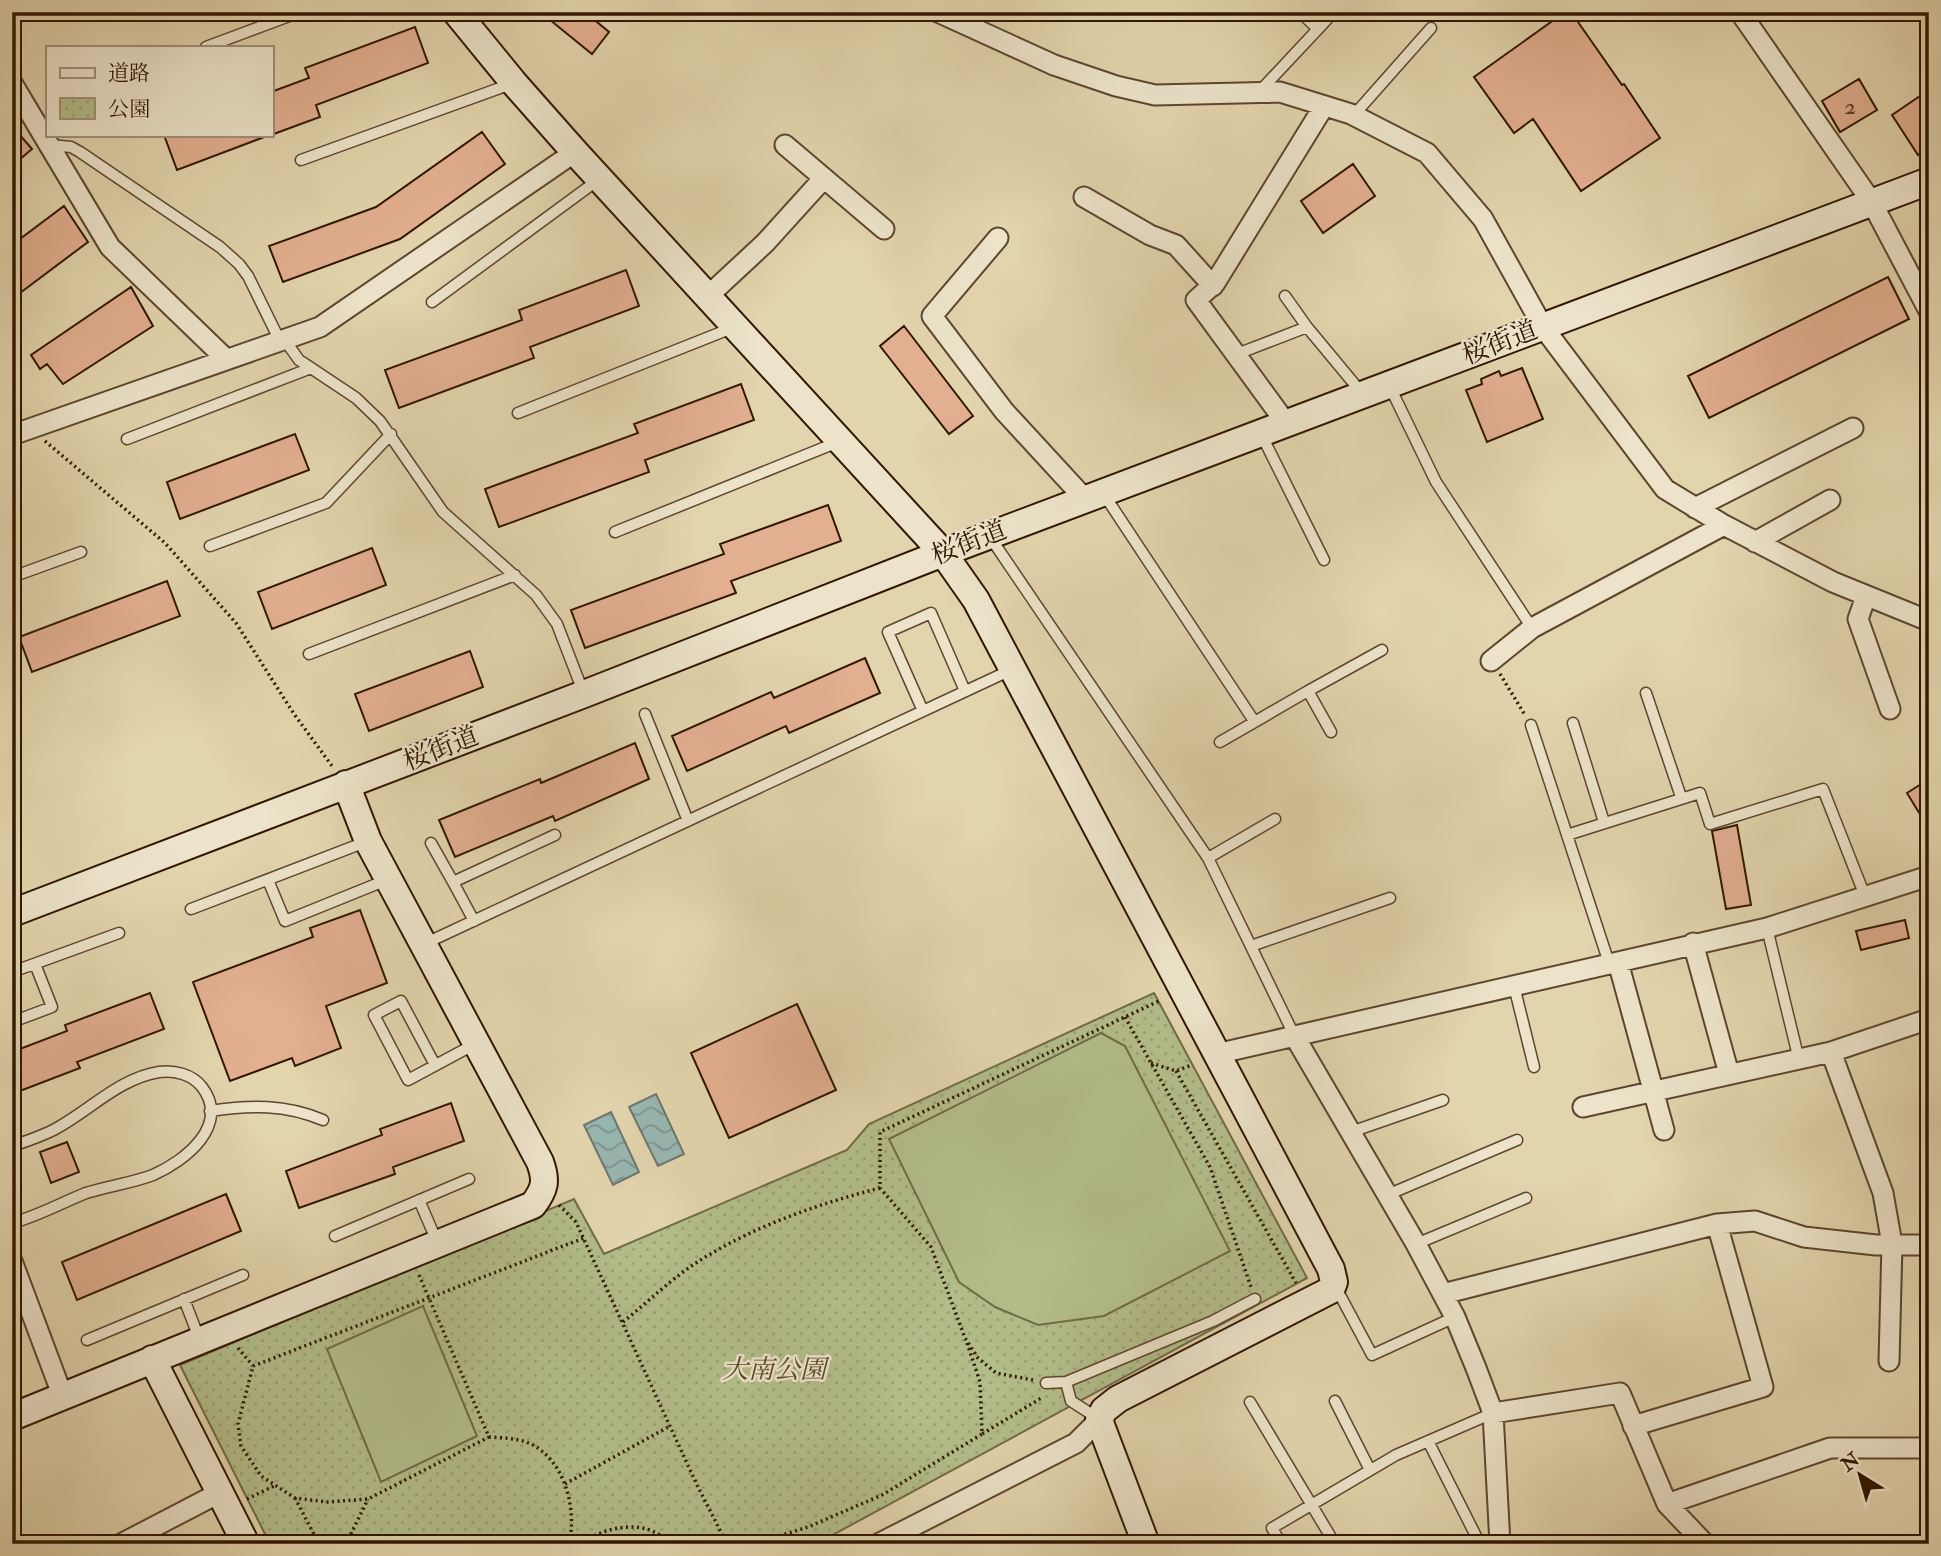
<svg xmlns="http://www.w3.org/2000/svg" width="1941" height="1556" font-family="'IM FELL Double Pica','Noto Serif JP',serif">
<defs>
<pattern id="park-dots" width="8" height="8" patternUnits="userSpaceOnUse" patternTransform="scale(1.75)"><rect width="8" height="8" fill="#b2bd8a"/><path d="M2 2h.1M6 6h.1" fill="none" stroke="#9aa275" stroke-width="1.8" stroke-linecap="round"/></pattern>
<pattern id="water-waves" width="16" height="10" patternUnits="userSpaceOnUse" patternTransform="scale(1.75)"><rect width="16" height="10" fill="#97b7b2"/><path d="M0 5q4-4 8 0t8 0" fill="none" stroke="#7c948f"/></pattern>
</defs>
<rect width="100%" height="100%" fill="#e2d4ad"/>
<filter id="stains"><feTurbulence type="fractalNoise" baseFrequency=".00286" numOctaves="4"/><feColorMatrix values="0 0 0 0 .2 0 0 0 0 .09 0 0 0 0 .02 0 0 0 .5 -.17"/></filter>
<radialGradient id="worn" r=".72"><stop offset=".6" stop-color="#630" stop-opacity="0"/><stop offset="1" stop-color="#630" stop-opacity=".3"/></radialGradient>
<path fill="url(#park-dots)" stroke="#726a46" stroke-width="2" d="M1154 993 1307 1278 816 1544H270L180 1365 574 1199 604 1254 847 1150 869 1124Z"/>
<path fill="#b2bd8a" stroke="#726a46" stroke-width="2" d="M1101 1033 1125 1046 1230 1251 1104 1316 1038 1325 995 1307 959 1282 889 1139Z
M423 1306 477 1436 381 1482 327 1349Z"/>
<path fill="url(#water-waves)" stroke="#6e776c" stroke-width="2" d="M656 1094 684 1154 658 1166 629 1107Z
M611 1112 639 1172 613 1185 584 1125Z"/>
<path fill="#e2af90" stroke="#311702" stroke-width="2" d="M557 12H585L609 32 592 54 550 20Z
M1565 12H1571L1622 85 1624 84 1660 138 1581 191 1533 119 1514 133 1474 77Z
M415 27 428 63 316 105 320 117 271 135V92L309 78 305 68Z
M1859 79 1877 110 1840 132 1822 101Z
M1929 90V147L1918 155 1892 115Z
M12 126 32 149 12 166Z
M482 132 505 164 400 239 283 282 269 246 376 207Z
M164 135H266L267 136 177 170Z
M1353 164 1375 196 1323 233 1301 201Z
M64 206 88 242 12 299V245Z
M626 270 639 306 530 347 534 358 399 408 385 370 522 320 519 310Z
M1888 277 1909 319 1709 418 1688 376Z
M131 287 153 326 63 384 47 364 40 369 31 355Z
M904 326 973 416 949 434 880 346Z
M1522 368 1543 419 1487 442 1466 390 1482 384 1481 379 1499 371 1501 376Z
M741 384 754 420 645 460 649 472 499 527 485 489 638 433 634 424Z
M295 434 309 470 180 519 167 482Z
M828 505 841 541 731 581 736 593 585 648 571 610 724 554 720 544Z
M372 548 386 585 272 629 258 592Z
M167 581 180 616 32 672 19 637Z
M470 651 483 687 369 731 355 694Z
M865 658 880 693 789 733 786 726 687 771 672 736 771 692 774 698Z
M635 743 649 779 555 821 553 816 455 857 439 820 540 779 541 783Z
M1929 779V829L1907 793Z
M1737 825 1751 905 1726 909 1712 831Z
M360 910 387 983 326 1006 341 1048 295 1066 292 1058 230 1081 193 982 313 937 310 928Z
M1905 920 1909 938 1861 950 1856 931Z
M150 993 164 1029 77 1062 80 1068 12 1094V1052L67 1031 65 1025Z
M797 1004 836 1090 729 1138 691 1053Z
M451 1103 464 1141 393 1167 395 1174 299 1208 286 1171 382 1135 380 1129Z
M67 1142 79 1172 51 1183 40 1152Z
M226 1194 241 1231 77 1300 62 1262Z"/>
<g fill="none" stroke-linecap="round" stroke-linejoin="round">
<g stroke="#5d462d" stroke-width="13">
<path id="lane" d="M1318 29 1329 17
M206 47 300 12
M1259 92 1318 29 1300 12
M1354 115 1431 28
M50 145 71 147 80 152 220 247 239 264 248 276 280 341
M301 160 511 84
M1285 296 1307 327
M432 302 598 180
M284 339 299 360 356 398 380 421 443 512 536 595 557 624 584 694
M1237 354 1307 327 1361 392
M1389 385 1436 482 1532 628
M518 413 732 328
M1261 434 1324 560
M127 439 311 368
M1103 493 1254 721
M615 532 838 442
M990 537 1208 858
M210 546 326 503 391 434
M12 577 81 552
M309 654 515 575
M1308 691 1382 650
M1646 693 1681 797
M923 711 888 632 931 613 965 691
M645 714 688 821
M1573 723 1604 822
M1531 725 1609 963
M1220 742 1308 691 1331 732
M1275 819 1208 858 1295 1037
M1567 835 1700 793 1710 824 1823 789 1865 896
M431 843 453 882
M268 880 285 921 389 879
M191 909 368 841
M474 921 453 882 555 835
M1767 928 1799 1060
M424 944 1013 669
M1251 946 1390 898
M12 972 119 933
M1514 986 1534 1067
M12 1022 52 1007 35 964
M435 1065 401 1001 374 1015 408 1080 475 1044
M210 1111C251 1105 285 1104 323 1120
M1351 1132 1443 1100
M12 1146C27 1141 43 1136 57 1128 90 1110 120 1078 159 1072 174 1070 192 1074 202 1087 231 1125 185 1161 153 1175 132 1183 108 1186 86 1193 61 1203 38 1216 12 1223
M1387 1195 1517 1140
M419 1200 438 1244
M335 1236 469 1179
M1416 1244 1526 1198
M1332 1291 1341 1297 1372 1355 1455 1317
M184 1299 199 1338
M87 1340 243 1275
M1066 1382 1071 1401 1099 1419
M1046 1383 1066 1382 1213 1321 1255 1299
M1335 1401 1370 1470
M1250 1402 1335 1544
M1428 1441 1480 1544
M1281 1544 1272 1528 1396 1455 1493 1413"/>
</g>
<g stroke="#5d462d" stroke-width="23">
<path id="street" d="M938 12 1054 65 1116 86 1155 95 1280 92 1351 114 1427 153 1483 219 1543 327 1665 489 1724 525 1833 582 1929 621
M1740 12 1871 201 1929 311
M12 83 110 247 226 359
M785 145 884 229
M1084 197 1150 235 1176 245 1213 286
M998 238 932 316 1004 411 1085 499
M708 296 765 243 823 179
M1286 423 1196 300 1215 283 1324 106
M12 435 320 327 575 152
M1695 508 1853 428
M1755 542 1830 500
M1866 596 1858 619 1890 709
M1491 661 1532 628 1724 525
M1693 943 1729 1074
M1618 962 1664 1130
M1295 1037 1416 1244 1455 1317 1476 1368 1493 1413 1500 1544
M1831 1052 1883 1193 1892 1244 1889 1361
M1216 1054 1767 928 1929 876
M1583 1107 1831 1052 1929 1019
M12 1261 63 1397
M1443 1294 1717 1224 1755 1221 1804 1237 1876 1245H1929
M1493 1413 1620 1393 1667 1504 1705 1544
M1633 1426 1763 1387 1717 1224
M1667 1504 1830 1448H1929
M121 1544 219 1493
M878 1544 1076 1443 1099 1420"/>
</g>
<g stroke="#311702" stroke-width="30">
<path id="secondary" d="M456 12 514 83 575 152 943 553 976 600 1331 1269 1334 1282 1331 1290 1118 1399 1104 1410 1099 1420 1146 1544
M12 913 584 694 943 553 1929 181
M152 1359 246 1544
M12 1417 533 1205C545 1189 547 1181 540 1162L368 841 346 784"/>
</g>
<path stroke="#311702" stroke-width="3.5" stroke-dasharray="2 3.5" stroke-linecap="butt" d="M45 441 165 543 236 623 294 714 332 766
M1500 674 1525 715
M1125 1017 1210 1167 1251 1287
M1151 1063 1176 1071 1192 1065
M1176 1071 1296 1283
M559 1205 576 1222 697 1485 727 1544
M419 1275 489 1437 368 1499 327 1502 295 1498 261 1476 241 1446 238 1424 253 1366 584 1238
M623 1322C648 1302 672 1278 699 1261 754 1226 818 1204 880 1188
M967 1343 980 1382 982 1434 1043 1397
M238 1348 253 1366
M1033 1380 996 1373 978 1358 965 1338 931 1247 880 1188V1132L1159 1001
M489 1437C504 1438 520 1438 533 1445 566 1463 577 1511 569 1544
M565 1484 670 1426
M295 1498 319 1544
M247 1499 274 1486
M346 1544 368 1499
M580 1544C606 1526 647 1517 670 1544
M753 1544 808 1527 882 1495 982 1434"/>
<use href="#lane" stroke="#ece3ca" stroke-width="10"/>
<use href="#street" stroke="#ece3ca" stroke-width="19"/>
<use href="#secondary" stroke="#ece3ca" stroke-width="26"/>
</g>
<g text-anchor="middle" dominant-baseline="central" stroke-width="5" stroke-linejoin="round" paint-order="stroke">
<g font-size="23" fill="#5d3d26">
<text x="1850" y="106">2</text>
</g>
<g font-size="26" fill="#311702" stroke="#ece3ca">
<text transform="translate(1500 343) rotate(-21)">桜街道</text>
<text transform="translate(969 543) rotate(-21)">桜街道</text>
<text transform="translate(441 749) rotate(-21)">桜街道</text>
</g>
<g font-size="26" font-style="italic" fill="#58492b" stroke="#ece3ca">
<text x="774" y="1370">大南公園</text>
</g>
</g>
<rect width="1941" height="1556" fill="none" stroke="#e2d4ad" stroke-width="42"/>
<rect x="14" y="14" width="1913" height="1528" fill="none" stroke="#311702" stroke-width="3.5"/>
<rect x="21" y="21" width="1899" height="1514" fill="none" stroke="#311702" stroke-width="2"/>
<rect x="46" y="46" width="228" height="91" fill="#ece3ca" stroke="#a1917a" stroke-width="2"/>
<rect x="60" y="68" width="35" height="10" fill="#ece3ca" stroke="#a1917a" stroke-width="2"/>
<text x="108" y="80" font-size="21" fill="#311702">道路</text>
<rect x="60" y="98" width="35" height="21" fill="url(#park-dots)" stroke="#a1917a" stroke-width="2"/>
<text x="108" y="116" font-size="21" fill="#311702">公園</text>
<g transform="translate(1860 1475) rotate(323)" stroke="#ece3ca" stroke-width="5" paint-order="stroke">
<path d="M0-5L12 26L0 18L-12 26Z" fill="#311702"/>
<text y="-10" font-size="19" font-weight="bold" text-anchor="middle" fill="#311702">N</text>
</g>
<rect width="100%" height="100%" filter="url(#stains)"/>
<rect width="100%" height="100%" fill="url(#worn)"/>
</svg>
